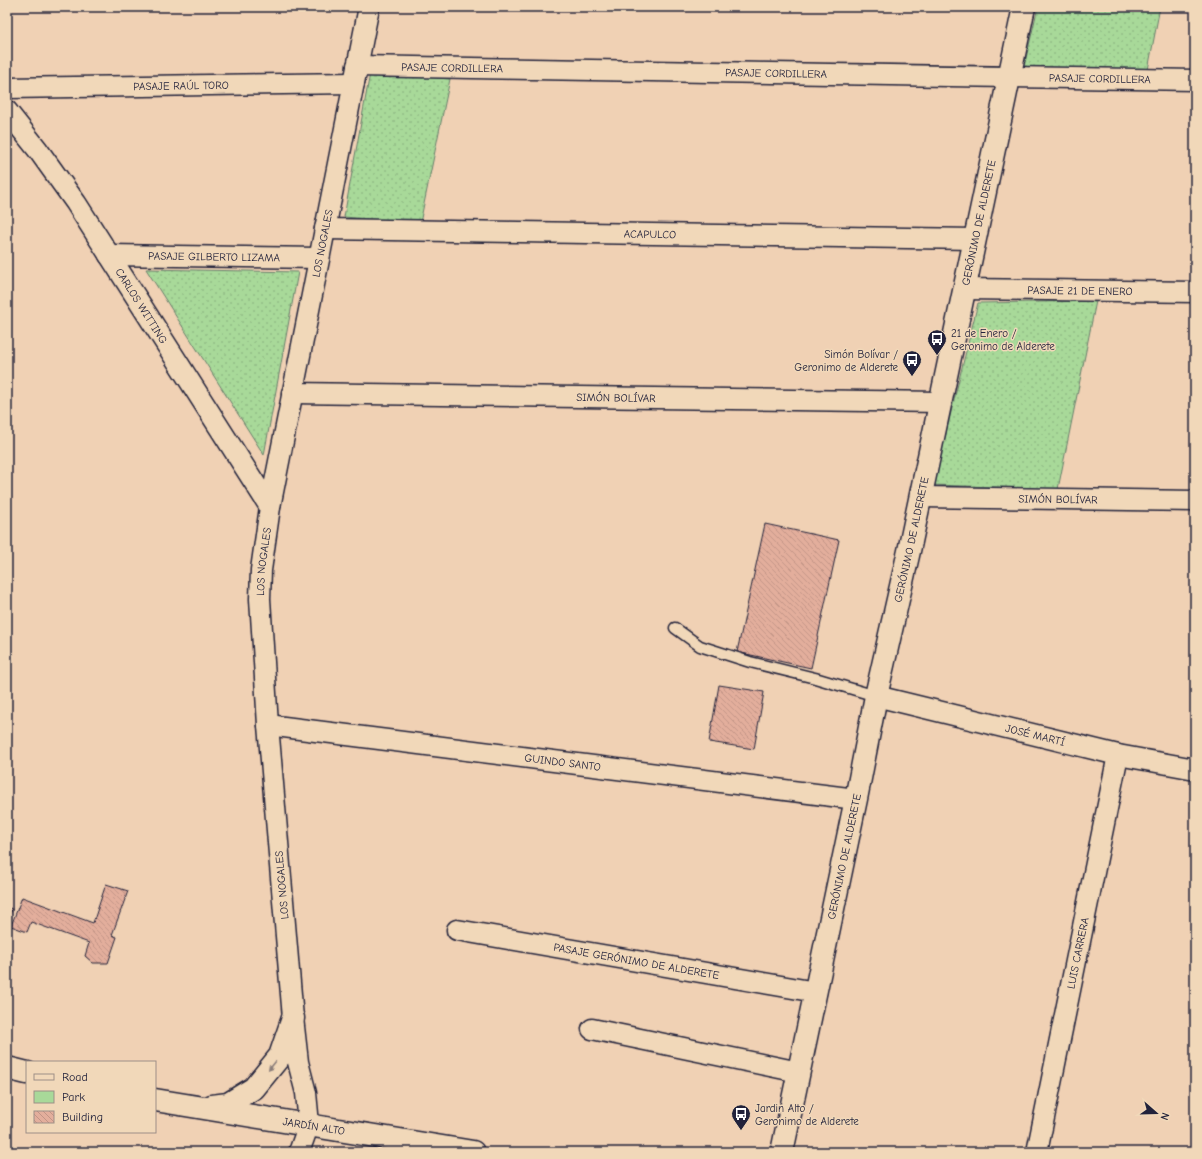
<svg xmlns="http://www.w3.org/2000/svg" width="1202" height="1159" font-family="'Comic Neue',sans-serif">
<defs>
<pattern id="green-dots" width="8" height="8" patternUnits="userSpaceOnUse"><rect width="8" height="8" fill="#a8d999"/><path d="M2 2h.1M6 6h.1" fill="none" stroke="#90ba85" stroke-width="1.8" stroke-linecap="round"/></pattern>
<pattern id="building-back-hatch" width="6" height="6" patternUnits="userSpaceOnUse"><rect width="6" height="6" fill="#e3ae9c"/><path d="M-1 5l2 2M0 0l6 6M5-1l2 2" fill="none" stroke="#c29587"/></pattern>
</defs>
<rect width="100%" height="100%" fill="#f0d1b4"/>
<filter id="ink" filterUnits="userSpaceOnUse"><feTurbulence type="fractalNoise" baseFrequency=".025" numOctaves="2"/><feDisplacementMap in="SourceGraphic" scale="8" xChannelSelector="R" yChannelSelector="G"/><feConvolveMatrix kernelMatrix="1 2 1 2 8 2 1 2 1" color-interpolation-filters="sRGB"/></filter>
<g filter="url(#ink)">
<path fill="url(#green-dots)" stroke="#657e6a" d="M1038 7H1160L1147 75 1023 71Z
M370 73 450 79 420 223 344 217Z
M146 269 298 272 264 455Z
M1096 301 1058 489 933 485 978 303Z"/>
<path fill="url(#building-back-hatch)" stroke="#22223b" d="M765 524 839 540 811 668 737 652Z
M719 685 764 692 754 749 709 742Z
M106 884 128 891 112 935 117 937 108 963H93L85 956 89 943 31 922 27 932 11 926 22 897 93 923Z
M7 907 12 909 7 923Z"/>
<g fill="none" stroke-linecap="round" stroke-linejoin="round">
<g stroke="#22223b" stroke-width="13">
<path id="service" d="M675 628 700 646 750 662 815 678 876 696"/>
</g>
<g stroke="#22223b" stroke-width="23">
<g id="minor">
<path id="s1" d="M357 66 1195 80"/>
<path id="s2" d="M7 88 354 83"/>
<path id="s3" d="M7 111 38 150 76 203 270 507"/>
<path id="s4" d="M325 229 975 239"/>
<path id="s5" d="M109 255 319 258"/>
<path id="s6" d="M965 289 1195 292"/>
<path id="s7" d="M292 393 941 402"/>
<path id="s8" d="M921 497 1195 501"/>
<path id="s9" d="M876 696 1118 755 1195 769"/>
<path id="s10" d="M268 725 856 799"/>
<path id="s11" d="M457 930 816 992"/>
<path d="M592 1029 799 1072"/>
<path id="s12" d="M299 1152 309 1124 306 1093 298 1062 293 1018 268 725 260 599 261 570 270 507 369 7"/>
<path id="s13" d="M1037 1152 1118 755"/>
</g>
</g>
<g stroke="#22223b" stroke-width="25">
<g id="tertiary">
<path d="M7 1068 27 1073"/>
<path id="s14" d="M155 1100 473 1152"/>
<path d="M212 1106 228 1104 254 1088 280 1056 293 1018"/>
<path id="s15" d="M782 1152 856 799 876 696 909 551 1024 7"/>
</g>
</g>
<use href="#service" stroke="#f1d8b9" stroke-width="10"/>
<use href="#minor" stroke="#f1d8b9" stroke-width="20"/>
<use href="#tertiary" stroke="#f1d8b9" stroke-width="22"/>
</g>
<defs><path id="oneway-solid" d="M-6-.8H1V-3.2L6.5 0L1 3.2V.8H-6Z"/></defs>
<use fill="#8a7d7a" href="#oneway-solid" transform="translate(272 1066) rotate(129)"/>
</g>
<defs>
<g id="bus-pin" transform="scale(1)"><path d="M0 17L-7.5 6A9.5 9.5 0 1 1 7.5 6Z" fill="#22223b" stroke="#f1d8b9"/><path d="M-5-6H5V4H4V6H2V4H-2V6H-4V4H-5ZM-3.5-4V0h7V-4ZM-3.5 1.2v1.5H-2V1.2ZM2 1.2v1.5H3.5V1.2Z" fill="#fff"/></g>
</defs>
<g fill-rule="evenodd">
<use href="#bus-pin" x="937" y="339"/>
<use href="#bus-pin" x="912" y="360"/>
<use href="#bus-pin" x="741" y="1114"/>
</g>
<g text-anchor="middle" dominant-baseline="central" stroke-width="3" stroke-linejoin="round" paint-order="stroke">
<g font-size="11" fill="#22223b" stroke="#f1d8b9">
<text stroke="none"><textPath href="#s1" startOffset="95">PASAJE CORDILLERA</textPath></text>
<text stroke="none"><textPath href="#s1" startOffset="419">PASAJE CORDILLERA</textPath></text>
<text stroke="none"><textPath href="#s1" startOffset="743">PASAJE CORDILLERA</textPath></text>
<text stroke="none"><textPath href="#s2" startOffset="174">PASAJE RAÚL TORO</textPath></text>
<text stroke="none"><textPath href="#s15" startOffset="950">GERÓNIMO DE ALDERETE</textPath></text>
<text stroke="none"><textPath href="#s4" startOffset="325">ACAPULCO</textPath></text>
<text stroke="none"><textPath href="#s12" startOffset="919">LOS NOGALES</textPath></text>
<text stroke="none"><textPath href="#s5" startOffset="105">PASAJE GILBERTO LIZAMA</textPath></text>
<text stroke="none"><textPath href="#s6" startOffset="115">PASAJE 21 DE ENERO</textPath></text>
<text stroke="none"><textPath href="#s3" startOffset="237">CARLOS WITTING</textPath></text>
<text stroke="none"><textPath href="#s7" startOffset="324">SIMÓN BOLÍVAR</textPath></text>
<text stroke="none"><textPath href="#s8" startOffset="137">SIMÓN BOLÍVAR</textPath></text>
<text stroke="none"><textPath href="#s15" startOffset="626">GERÓNIMO DE ALDERETE</textPath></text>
<text stroke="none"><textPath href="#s12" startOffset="595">LOS NOGALES</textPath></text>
<text stroke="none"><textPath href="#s9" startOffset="164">JOSÉ MARTÍ</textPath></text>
<text stroke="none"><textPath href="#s10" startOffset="297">GUINDO SANTO</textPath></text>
<text stroke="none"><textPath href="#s15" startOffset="302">GERÓNIMO DE ALDERETE</textPath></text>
<text transform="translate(282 885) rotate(-95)">LOS NOGALES</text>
<text stroke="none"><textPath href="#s13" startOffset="203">LUIS CARRERA</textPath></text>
<text stroke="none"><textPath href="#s11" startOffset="182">PASAJE GERÓNIMO DE ALDERETE</textPath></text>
<text stroke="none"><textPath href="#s14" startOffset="161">JARDÍN ALTO</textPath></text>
</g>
<g font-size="11" fill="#22223b" stroke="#f1d8b9" text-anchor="start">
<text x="951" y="333">21 de Enero /<tspan x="951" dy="13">Geronimo de Alderete</tspan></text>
<text x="898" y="354" text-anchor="end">Simón Bolívar /<tspan x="898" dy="13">Geronimo de Alderete</tspan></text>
<text x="755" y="1108">Jardin Alto /<tspan x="755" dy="13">Geronimo de Alderete</tspan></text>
</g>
</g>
<rect width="1202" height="1159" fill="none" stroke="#f1d8b9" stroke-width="24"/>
<rect x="12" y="12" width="1178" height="1135" fill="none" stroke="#22223b" stroke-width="1.5" filter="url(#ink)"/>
<rect x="26" y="1061" width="130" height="72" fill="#f1d8b9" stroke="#9e8f87"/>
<rect x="34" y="1074" width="20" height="6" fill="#f1d8b9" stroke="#9e8f87"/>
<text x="62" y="1081" font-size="12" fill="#22223b">Road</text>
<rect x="34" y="1091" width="20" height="12" fill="#a8d999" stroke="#9e8f87"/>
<text x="62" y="1101" font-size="12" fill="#22223b">Park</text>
<rect x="34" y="1111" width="20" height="12" fill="url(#building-back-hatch)" stroke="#9e8f87"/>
<text x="62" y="1121" font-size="12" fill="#22223b">Building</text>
<g transform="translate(1156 1113) rotate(110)" stroke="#f1d8b9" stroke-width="3" paint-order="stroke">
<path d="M0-3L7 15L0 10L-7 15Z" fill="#22223b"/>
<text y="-6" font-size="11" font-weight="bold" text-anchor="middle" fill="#22223b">N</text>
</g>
</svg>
